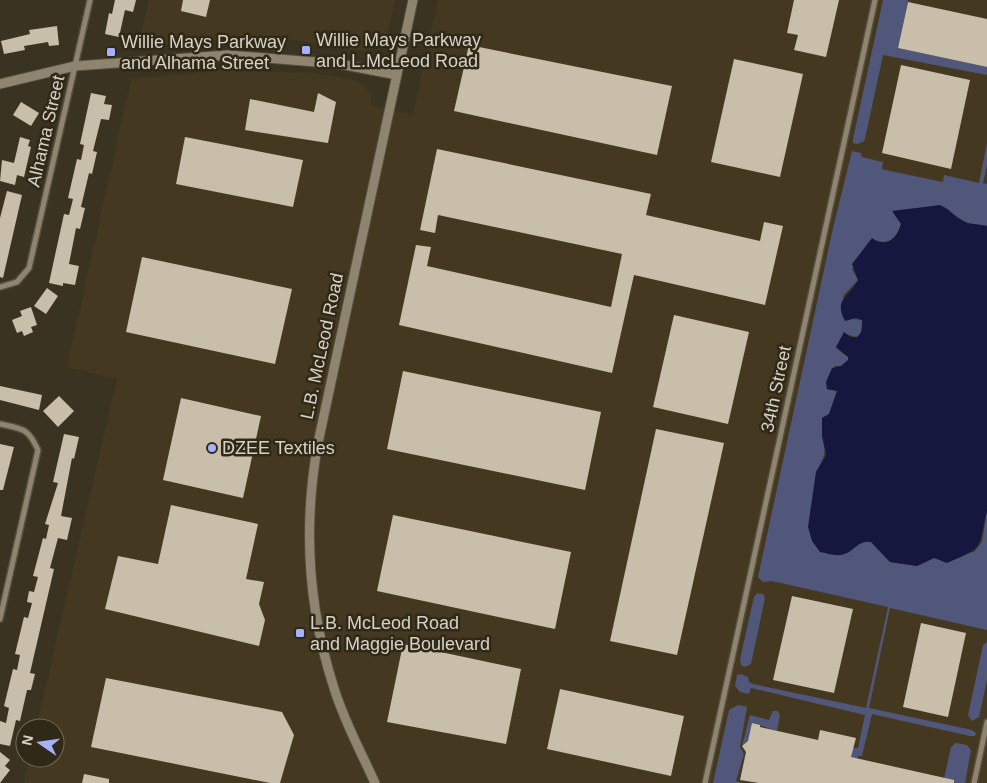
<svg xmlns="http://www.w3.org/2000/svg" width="987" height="783" font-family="Helvetica,sans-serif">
<rect width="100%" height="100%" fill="#3b3321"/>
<path fill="#443920" d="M149 0H395L387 37 381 46 364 51 287 39 213 40 138 47Z
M438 0H987V783H24L29 758H55V728H36L117 379 67 367 131 79 228 70 312 73 350 79 361 83 371 94V105L413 115Z"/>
<path fill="#51577b" d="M883 0H908L898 48 987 67V75L883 55 865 139 863 142 857 144 853 143V139Z
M987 143V165L983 183 987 184V226L967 223 956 216 911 209 893 211 901 224C897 238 890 245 876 241L852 269 858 280 843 296 853 319 862 320 861 333 857 337 847 335 836 348 848 357V360L841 366H835L827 389 837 391 829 414 822 418C822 444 831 448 816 472L856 545 864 541 871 542 890 562 917 566 934 558 974 552 982 542 987 511V630L890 608 869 708 972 730 976 733 975 736H970L872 714 862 756H858L852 783H846L853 748H858L865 715 751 688 749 694 740 692 735 686 737 675 741 674 748 677 749 682 753 684 866 708 888 607 772 581 763 582 758 577 833 228 852 151 861 153 862 157 883 162 882 169 885 170 943 182 944 175 979 183Z
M757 593 763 594 765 598 751 664 745 667 741 665 740 659 754 597Z
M987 642V680L979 717 972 721 968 715 983 645Z
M738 705 747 707 740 747 744 754 736 781 743 783H713L729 710Z
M773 711H778L780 715 777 731 753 723 748 741 742 746 750 715 769 720Z
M956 743 967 745 971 750 965 783H943L951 747Z"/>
<path fill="#16173e" d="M940 205C953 211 953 216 963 221 970 225 979 224 987 226V511C977 550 987 546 947 563L934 558 917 566 890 562 871 542C856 540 854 554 840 555 834 556 826 553 820 552L812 541 808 527 816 472 826 455 822 436V418L829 414 837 391 827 389 826 382 832 368 841 366 848 360V357L836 347 844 332 851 337H857C862 333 863 327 862 320L856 318 845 321C833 299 850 296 858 280L852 264 872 238C886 248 897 239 901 224L892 211Z"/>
<path fill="#c8bea9" d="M115 0H136L133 12 125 10 119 37 105 34 109 13 112 14Z
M183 0H210L206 17 181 11Z
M794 0H839L826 57 794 50 798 35 787 33Z
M908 2 987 19V67L898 48Z
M57 26 59 45 49 46 48 42 24 46 25 50 4 54 1 41 30 34 29 30Z
M469 45 672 86 657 155 454 111Z
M734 59 803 74 780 177 711 162Z
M901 65 970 80 951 169 882 153Z
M91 93 106 96 104 104 112 105 109 120 101 119 93 151 97 152 92 174 89 173 81 207 85 208 80 229 76 228 69 264 79 266 75 285 63 283V286L49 283 64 214 69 215 73 199 68 198 77 159 81 160 84 145 80 144Z
M318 93 336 102 328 143 245 130 250 99 314 112Z
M21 102 39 113 31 126 13 115Z
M20 137 30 140 28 146 31 147 24 177 17 175 15 185 0 181 2 160 14 163Z
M185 137 303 160 293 207 176 184Z
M437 149 651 194 646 215 760 241 764 222 783 226 765 305 634 275 612 373 399 325 416 245 431 247 427 266 611 307 622 254 438 215 435 233 420 230Z
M7 191 22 195 3 278 0 277V218Z
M142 257 292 289 275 364 126 332Z
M47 288 58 296 46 314 34 306Z
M31 307 37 325 31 327 33 332 24 336 22 331 17 333 12 320 22 316 20 311Z
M674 315 749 332 728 424 653 407Z
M403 371 601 412 585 490 387 449Z
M0 386 42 395 39 410 0 400Z
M59 396 74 411 58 427 43 411Z
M181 398 261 416 243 498 163 480Z
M656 429 724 443 677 655 610 641Z
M64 434 79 437 74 459 72 458 61 516 72 518 67 540 58 538 50 568 54 569 30 673 35 674 31 690H27L20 721 16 720 10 746 0 744V721L6 723 9 708 4 706 13 669 17 670 20 655 15 654 24 617 28 618 32 603 27 602 29 591 34 592 38 577 33 576 43 538 46 539 49 525 45 524 58 483 53 482Z
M0 444 14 447 3 490H0Z
M171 505 258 524 246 579 264 582 259 604 265 620 259 646 105 609 118 556 158 564Z
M393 515 571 552 555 629 377 591Z
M792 596 853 609 834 693 773 680Z
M921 623 966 633 948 717 903 707Z
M403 644 521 669 506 744 387 722Z
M106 678 282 712 294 735 280 783H270L91 747Z
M560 689 684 716 671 776 547 749Z
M752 723 760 725V727L818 740 820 730 856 738 851 757 954 780V783H759L740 780 746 752 742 746 748 741Z
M0 752 10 760 5 766 10 770 0 783Z
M84 774 109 779V783H82Z"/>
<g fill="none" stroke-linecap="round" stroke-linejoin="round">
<g stroke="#554e3e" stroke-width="8">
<path id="minor" d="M0 287 17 282 29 268 90 0
M0 424C23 429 28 428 38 450L0 619
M705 783 875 0
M974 783 987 722"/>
</g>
<g stroke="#554e3e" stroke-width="11">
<path id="tertiary" d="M0 84 75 66 228 55 340 64 397 75
M375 783C361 752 344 721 334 688 308 608 303 525 318 443L413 0"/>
</g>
<use href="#minor" stroke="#8e8470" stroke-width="5"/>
<use href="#tertiary" stroke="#8e8470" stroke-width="9"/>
</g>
<g fill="#a6b1fc" stroke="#312918" stroke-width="2">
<rect x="301" y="45" width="10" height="10" rx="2.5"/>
<rect x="106" y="47" width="10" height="10" rx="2.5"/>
<circle cx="212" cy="448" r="5"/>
<rect x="295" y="628" width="10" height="10" rx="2.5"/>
</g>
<g text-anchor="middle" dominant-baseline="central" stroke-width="5" stroke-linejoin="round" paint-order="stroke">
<g font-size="18" fill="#d7d1c7" stroke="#312918" text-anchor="start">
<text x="316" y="40">Willie Mays Parkway<tspan x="316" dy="21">and L.McLeod Road</tspan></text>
<text x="121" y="42">Willie Mays Parkway<tspan x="121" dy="21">and Alhama Street</tspan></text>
<text x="222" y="448">DZEE Textiles</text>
<text x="310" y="623">L.B. McLeod Road<tspan x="310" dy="21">and Maggie Boulevard</tspan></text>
</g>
<g font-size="18" fill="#d7d1c7" stroke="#312918">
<text transform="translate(46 131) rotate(-77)">Alhama Street</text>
<text transform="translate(322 346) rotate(-78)">L.B. McLeod Road</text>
<text transform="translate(776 389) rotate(-78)">34th Street</text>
</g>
</g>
<g transform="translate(40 743) rotate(283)"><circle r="24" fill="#312918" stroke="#736c5e"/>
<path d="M0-4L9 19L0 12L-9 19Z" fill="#a6b1fc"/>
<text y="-8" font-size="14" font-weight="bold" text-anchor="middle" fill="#d7d1c7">N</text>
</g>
</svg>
